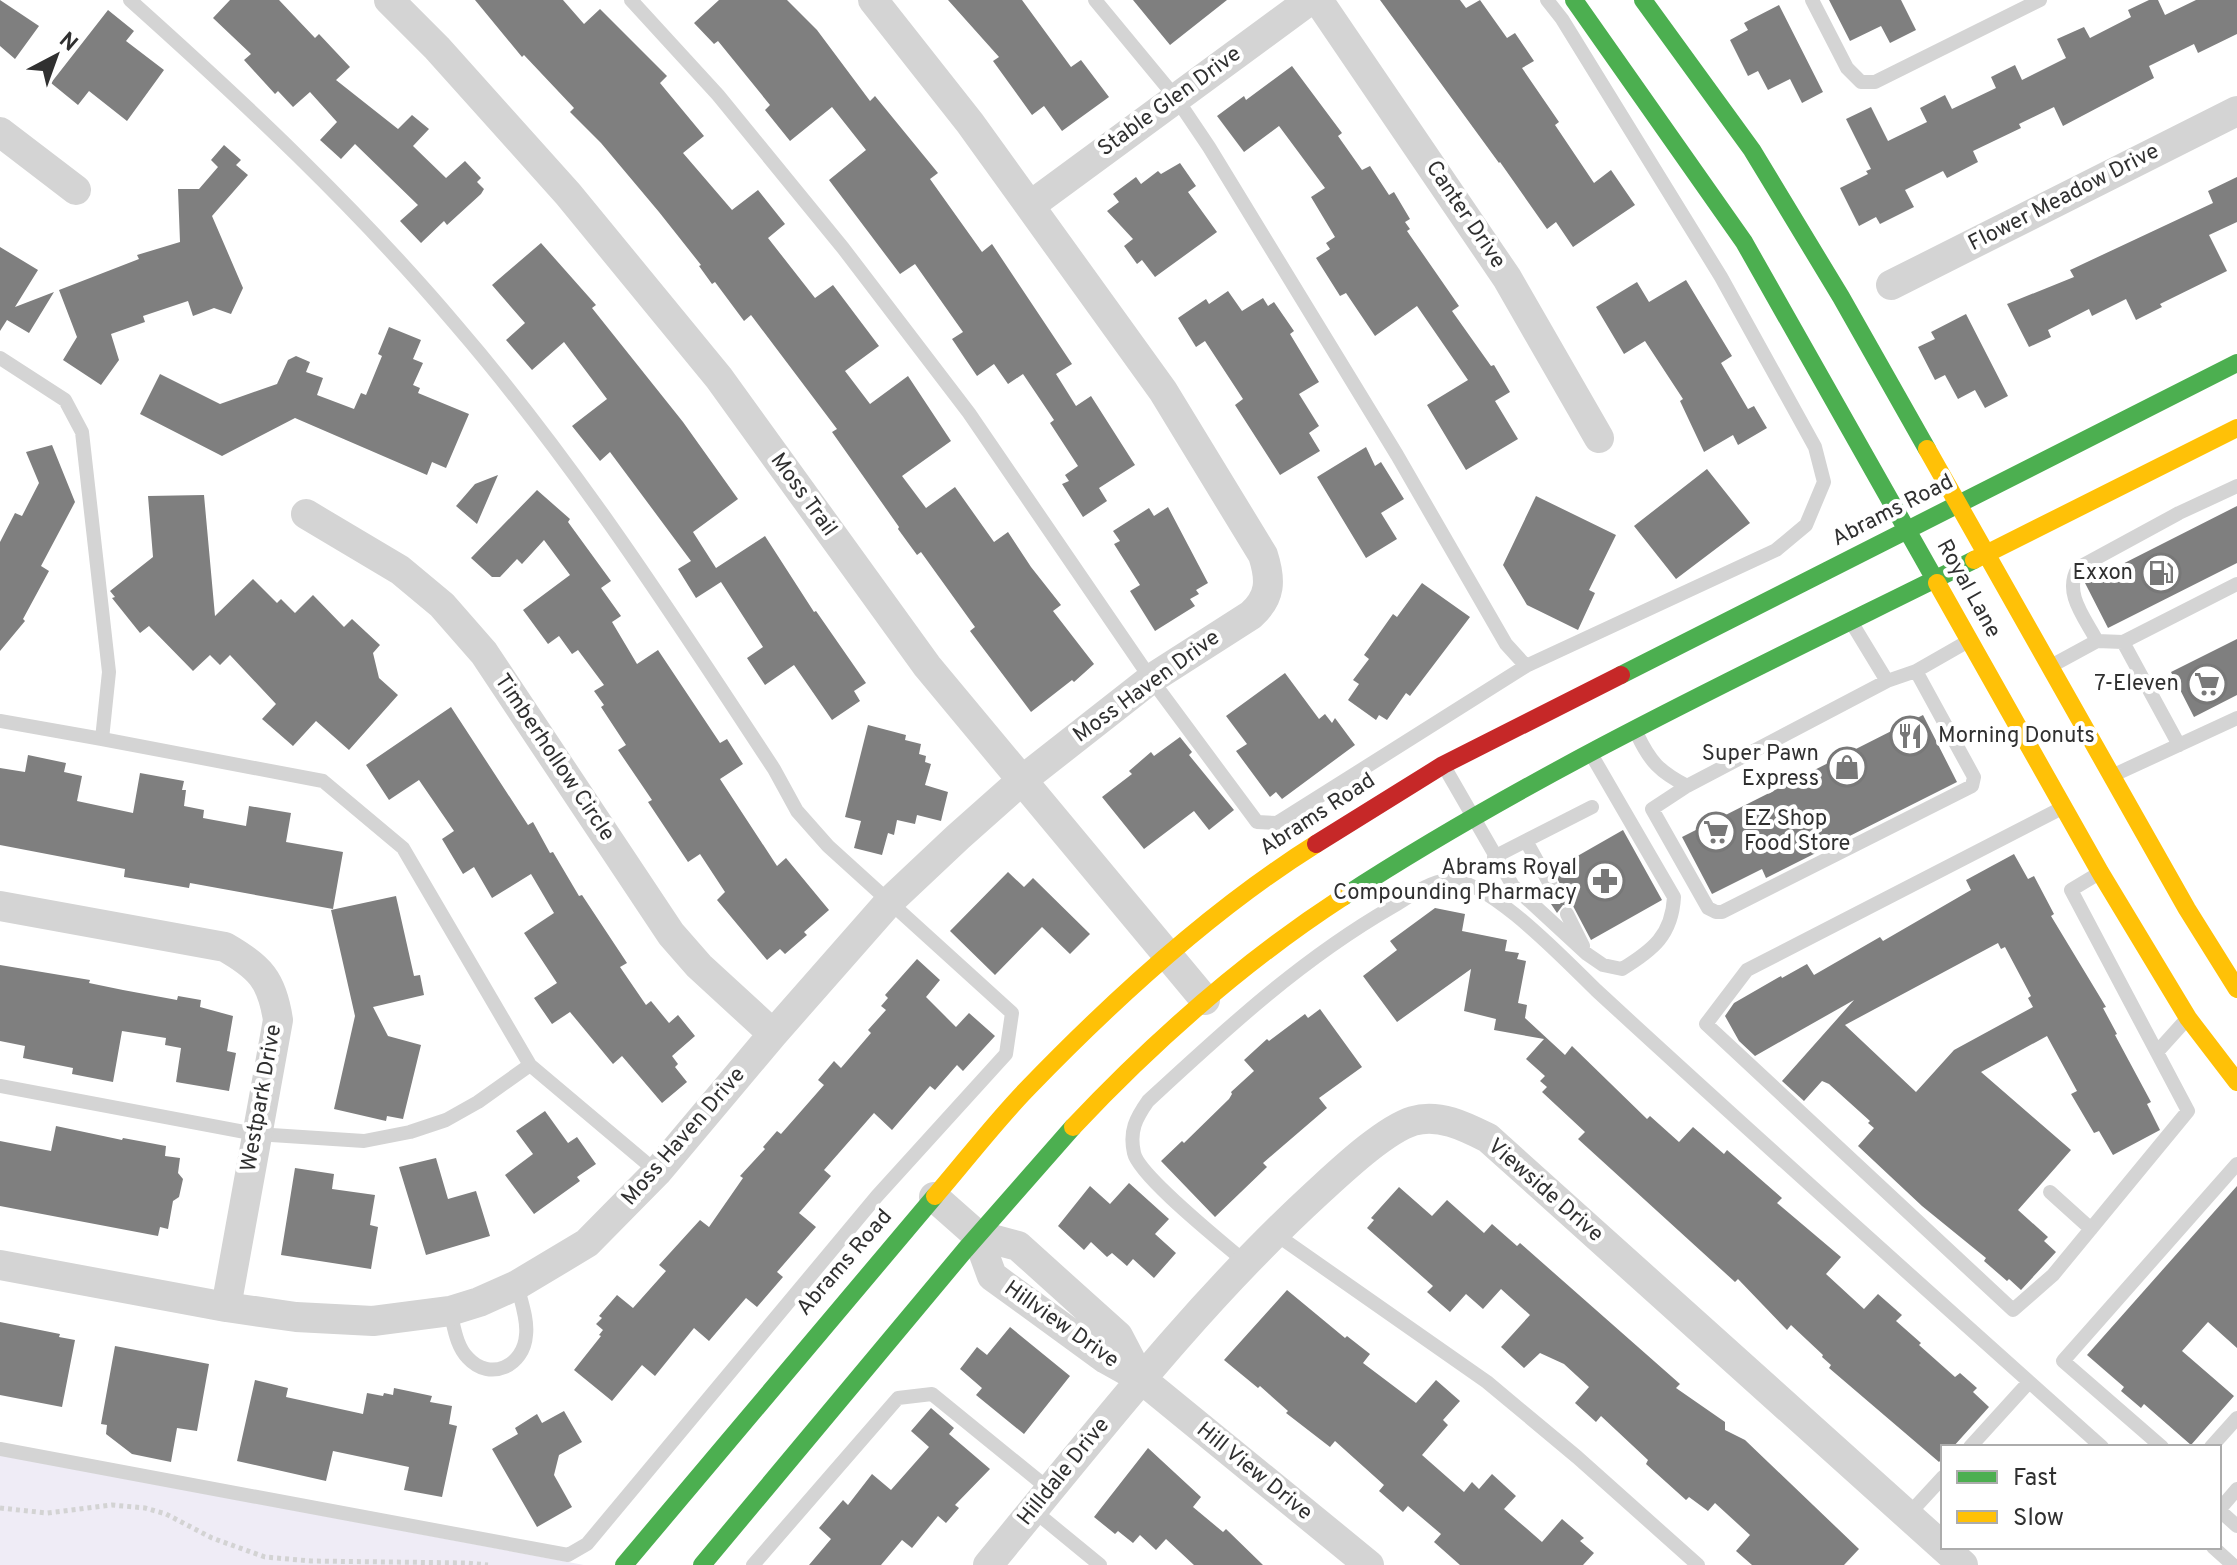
<svg xmlns="http://www.w3.org/2000/svg" width="2237" height="1565" font-family="Overpass,sans-serif">
<rect width="100%" height="100%" fill="#fff"/>
<path fill="#efecf6" d="M0 1455 584 1565H0Z"/>
<path fill="#7f7f7f" fill-rule="evenodd" d="M0 0 39 26 15 59 0 46Z
M230 0H279L315 38 319 34 350 67 336 80 398 129 412 115 429 129 413 146 446 178 465 161 481 178 477 182 484 189 481 194 447 225 444 221 421 243 400 221 418 205 355 144 341 159 320 140 337 122 310 92 293 107 278 91 275 94 244 60 251 54 213 18Z
M475 0H563L584 24 600 9 667 76 660 83 704 136 683 153 732 210 758 190 785 224 768 238 815 298 833 285 879 346 845 371 870 404 908 376 951 441 902 476 926 508 955 487 994 542 1008 532 1031 567 1061 605 1053 611 1094 664 1074 682 1072 680 1031 712 970 631 975 627 921 552 917 555 898 529 899 527 832 432 837 429 751 315 744 321 715 282 712 284 699 266 701 265 659 212 601 143 570 112 574 108 524 55 522 57Z
M719 0H787L817 30 870 101 875 96 938 173 930 179 982 252 992 244 1072 364 1056 374 1076 406 1091 396 1135 465 1099 488 1107 501 1083 517 1062 484 1069 481 1065 475 1078 466 1050 423 1054 420 1023 374 1008 384 994 364 977 376 952 339 963 332 915 264 900 274 829 180 866 150 832 107 790 141 765 110 770 105 718 41 714 44 694 23Z
M948 0H1022L1071 67 1081 60 1109 97 1062 131 1044 106 1032 115 993 61 999 57Z
M1133 0H1227L1170 45Z
M1380 0H1460L1466 8 1480 0 1507 38 1515 33 1534 61 1522 68 1559 122 1555 125 1594 183 1611 170 1635 205 1573 247 1556 222 1547 229 1500 162 1499 163Z
M1829 0H1901L1916 30 1890 43 1881 26 1850 41Z
M2149 0H2158L2165 15 2196 0H2237V34L2198 53 2194 44 2149 66 2154 78 2063 126 2054 107 2019 124 2021 128 1973 151 1978 162 1947 178 1943 171 1905 190 1914 207 1880 224 1876 217 1859 226 1840 188 1868 174 1866 171 1871 169 1846 119 1871 107 1888 141 1927 122 1920 108 1945 95 1952 109 1996 88 1991 77 2015 65 2022 80 2066 58 2057 39 2084 27 2090 38 2131 17 2128 10Z
M1779 5 1823 92 1802 103 1790 79 1768 90 1758 71 1748 76 1730 40 1748 30 1744 23Z
M108 10 134 31 126 41 164 70 127 121 89 91 78 105 51 83Z
M1292 66 1342 133 1338 136 1362 170 1370 166 1389 195 1394 192 1410 219 1405 222 1410 229 1407 231 1459 306 1452 311 1491 366 1494 365 1510 392 1495 401 1518 439 1466 470 1427 405 1468 380 1417 306 1375 336 1346 293 1340 296 1316 258 1330 249 1326 243 1335 237 1311 197 1325 188 1279 126 1244 152 1217 116 1244 96 1246 100Z
M224 145 241 160 236 165 248 175 212 216 243 288 231 314 214 308 193 316 188 301 143 316 145 322 111 334 119 360 101 385 63 360 77 337 59 290 139 259 137 255 180 242 178 189H199L218 167 211 160Z
M1180 163 1196 186 1188 192 1217 232 1155 277 1142 260 1137 264 1124 246 1133 239 1107 211 1119 202 1113 194 1136 177 1141 184 1158 171 1161 174Z
M2237 177V222L2209 235 2227 271 2160 304 2162 307 2136 320 2126 299 2092 316 2089 309 2048 330 2051 337 2029 347 2007 304 2074 277 2070 270 2213 203 2208 191Z
M541 243 596 305 592 308 683 422 738 499 693 532 716 568 765 536 814 612 816 611 866 683 854 691 860 701 832 720 794 665 765 685 747 658 763 647 721 582 696 598 678 569 691 561 610 452 600 461 572 426 607 399 564 342 532 370 506 340 525 323 492 285Z
M0 247 38 270 15 307 54 292 29 333 7 320 0 331Z
M1686 280 1732 356 1721 363 1748 409 1754 406 1767 428 1738 445 1733 435 1704 452 1680 401 1683 399 1645 341 1624 354 1596 307 1637 282 1649 302Z
M1228 291 1242 311 1263 298 1268 306 1274 302 1294 331 1290 334 1319 382 1299 394 1319 426 1309 433 1320 451 1280 475 1235 405 1243 399 1205 341 1196 347 1178 318 1206 299 1209 304Z
M1966 314 2008 396 1985 408 1975 390 1958 399 1945 375 1935 380 1918 347 1935 339 1931 332Z
M389 327 421 340 413 359 423 363 413 385 420 388 418 393 469 414 446 468 432 462 427 475 295 418 222 456 140 414 160 374 220 404 277 384 288 360 296 356 310 362 306 372 323 378 317 395 354 409 361 393 366 395 382 356 378 354Z
M52 445 75 502 41 566 49 571 23 619 25 621 0 651V542L15 513 22 516 39 483 26 452Z
M1366 447 1375 466 1381 462 1404 499 1381 513 1397 539 1366 558 1317 477Z
M1707 469 1750 523 1676 579 1634 526Z
M498 475 477 524 456 506 475 484Z
M537 490 570 519 568 522 611 581 601 588 621 616 612 622 637 664 658 650 720 743 727 739 743 764 720 779 777 866 786 858 829 910 804 932 807 935 785 954 780 949 767 960 717 900 725 892 700 854 688 862 648 802 652 800 618 750 626 745 601 707 604 705 594 691 604 685 578 650 572 654 559 636 548 644 523 610 570 575 544 540 522 564 517 559 500 577H492L471 558Z
M204 495 215 616 253 579 277 603 281 599 295 613 313 595 344 627 352 619 380 645 373 653 379 678 398 695 349 750 316 721 293 746 262 719 276 704 230 655 220 665 210 655 193 671 149 626 140 633 112 598 115 597 110 591 153 557 148 496Z
M1536 496 1616 535 1589 590 1595 593 1578 630 1527 605 1503 565Z
M2237 506V563L2108 628 2085 583Z
M1168 507 1208 583 1196 590 1199 594 1190 599 1195 606 1155 631 1130 591 1140 585 1114 544 1120 541 1113 531 1149 508 1154 516Z
M1422 583 1470 617 1410 696 1406 693 1387 720 1379 715 1376 720 1348 700 1359 684 1353 680 1369 659 1364 655 1393 614 1397 617Z
M2237 639V695L2194 717 2171 672Z
M1285 673 1319 719 1325 714 1332 723 1335 718 1355 745 1282 799 1276 792 1270 797 1236 751 1247 744 1226 716Z
M451 707 528 825 533 822 550 853 553 852 579 896 582 895 627 963 620 967 646 1005 651 1001 669 1023 678 1015 695 1036 672 1056 678 1064 675 1067 687 1082 662 1103 622 1056 613 1064 570 1012 552 1024 534 998 557 983 524 933 554 913 531 874 492 898 474 867 463 874 442 839 454 831 419 780 389 800 366 765Z
M1923 715 1957 782 1766 878 1762 869 1712 894 1682 837Z
M868 725 906 735 905 740 921 744 919 754 926 756 925 762 931 764 925 785 948 792 941 821 917 815 915 824 897 820 894 835 888 833 882 855 854 848 861 821 845 817Z
M1180 737 1192 752 1189 755 1234 810 1209 830 1194 811 1144 849 1102 797 1132 774 1129 771 1151 752 1154 756Z
M28 755 66 763 64 772 82 776 77 801 133 813 140 773 184 781 182 790H186L184 806 204 810 203 818 246 826 249 806 291 813 286 842 343 852 333 909 190 883 189 888 124 877 125 869 0 845V768L25 772Z
M1623 830 1662 900 1591 940 1573 906 1563 905 1557 913 1551 904H1560L1566 896 1553 870Z
M2014 854 2028 879 2034 876 2054 914 2051 916 2106 1007 2103 1008 2117 1034 2115 1035 2151 1102 2147 1104 2160 1130 2113 1155 2099 1131 2094 1133 2071 1094 2077 1091 2047 1036 1981 1072 2071 1150 2018 1210 2048 1237 2044 1241 2056 1252 2021 1290 2009 1279 2007 1281 1984 1261 1986 1258 1922 1206 1858 1146 1874 1128 1868 1123 1870 1121 1829 1084 1822 1081 1804 1101 1782 1081 1854 1000 1755 1056 1739 1041 1725 1016 1734 1003 1781 976 1782 978 1807 964 1814 975 1880 937 1883 941 1971 890 1966 880ZM1998 943 2001 949 2005 947 2031 996 2028 998 2033 1007 1954 1050 1916 1092 1845 1025Z
M1008 872 1024 887 1033 878 1090 934 1070 954 1042 927 995 975 950 931Z
M396 896 414 976 420 975 424 995 373 1007 388 1036 421 1045 403 1119 387 1116 386 1121 334 1109 355 1016 331 910Z
M1435 908 1465 914 1462 931 1507 940 1505 951 1519 953 1517 959 1526 961 1518 1003 1527 1005 1525 1018 1565 1055 1572 1046 1647 1119 1650 1116 1679 1142 1693 1127 1724 1154 1727 1150 1782 1198 1777 1203 1841 1257 1826 1274 1864 1309 1878 1294 1902 1315 1896 1321 1921 1343 1919 1345 1955 1377 1960 1373 1977 1388 1973 1392 1989 1407 1953 1447H1943V1458L1939 1462 1829 1368 1831 1365 1822 1357 1823 1355 1791 1325 1787 1330 1738 1279 1735 1282 1578 1139 1585 1132 1542 1092 1547 1087 1540 1081 1545 1076 1526 1059 1544 1039 1494 1030 1496 1019 1464 1011 1471 969 1397 1022 1363 976 1397 950 1390 941Z
M917 959 940 980 926 997 956 1027 969 1013 995 1036 963 1071 957 1065 935 1090 930 1086 892 1130 874 1113 824 1170 831 1176 799 1213 816 1227 777 1272 783 1277 757 1307 746 1298 709 1341 694 1328 655 1376 642 1365 612 1401 574 1370 601 1336 599 1335 603 1330 596 1324 602 1318 599 1316 617 1295 633 1308 666 1271 659 1265 700 1220 709 1227 743 1178 740 1176 765 1149 763 1147 777 1131 781 1134 824 1085 818 1080 834 1061 841 1068 871 1033 868 1030 886 1010 881 1006 888 998 885 995Z
M0 965 90 980 89 983 123 990 177 1000 178 996 201 1000 200 1007 233 1016 227 1051 236 1053 229 1091 176 1082 181 1048 165 1045 166 1038 122 1031 113 1082 72 1074 73 1068 23 1058 25 1046 0 1041Z
M1320 1009 1362 1067 1319 1098 1327 1108 1263 1163 1267 1167 1215 1217 1161 1161 1182 1141 1184 1143 1229 1099 1232 1094 1231 1092 1254 1071 1244 1060 1267 1039 1269 1041 1305 1014 1308 1018Z
M545 1111 568 1143 577 1137 596 1164 577 1177 580 1181 534 1214 505 1175 533 1154 516 1131Z
M56 1126 122 1140 123 1138 166 1146 165 1156 180 1158 178 1173 183 1179 179 1197 173 1201 168 1229 160 1227 158 1236 0 1206V1141L51 1151Z
M436 1158 448 1199 476 1191 490 1236 426 1255 399 1167Z
M295 1168 334 1174 332 1189 375 1195 370 1225 378 1227 371 1269 281 1255Z
M1129 1183 1169 1219 1155 1234 1176 1253 1154 1278 1133 1259 1127 1266 1112 1253 1107 1257 1091 1242 1084 1250 1058 1226 1090 1186 1110 1204Z
M2237 1186V1348L2208 1322 2182 1351 2234 1396 2191 1445 2144 1404 2141 1408 2121 1391 2124 1387 2087 1355Z
M1399 1187 1432 1216 1447 1200 1484 1233 1492 1224 1517 1246 1520 1243 1680 1384 1676 1388 1725 1422V1430L1745 1440 1859 1549 1844 1565H1752L1736 1551 1750 1535 1715 1503 1708 1511 1689 1497 1686 1500 1646 1464 1648 1460 1601 1416 1596 1422 1575 1403 1589 1387 1564 1364 1540 1353 1524 1368 1501 1347 1530 1315 1501 1289 1483 1309 1466 1294 1450 1312 1427 1292 1433 1286 1367 1228 1374 1220 1371 1218Z
M1287 1290 1345 1338 1347 1336 1370 1354 1363 1363 1416 1403 1436 1380 1460 1401 1443 1420 1448 1425 1422 1455 1464 1492 1472 1482 1479 1489 1492 1474 1516 1496 1504 1509 1542 1542 1562 1519 1584 1538 1580 1541 1594 1553 1583 1565H1460L1434 1542 1441 1534 1408 1506 1403 1512 1379 1491 1384 1485 1335 1441 1330 1447 1286 1413 1288 1411 1260 1386 1258 1388 1224 1360Z
M0 1322 60 1334 59 1337 75 1340 62 1407 0 1395Z
M1010 1327 1070 1376 1024 1434 976 1395 982 1388 960 1369 977 1347 987 1355Z
M115 1346 209 1364 197 1431 177 1428 171 1462 132 1454 106 1434 107 1425 101 1424Z
M255 1380 288 1388 286 1397 363 1414 367 1393 383 1396 384 1393 393 1395 394 1388 432 1396 430 1402 452 1406 449 1424 457 1426 442 1497 404 1490 409 1467 333 1451 326 1481 237 1461Z
M931 1408 954 1428 949 1434 990 1469 955 1505 959 1508 946 1523 938 1516 912 1548 902 1540 881 1565H809L831 1539 819 1528 843 1500 848 1505 872 1474 891 1490 929 1447 911 1431Z
M564 1411 582 1442 559 1455 554 1475 572 1507 537 1527 492 1449 518 1434 515 1428 537 1414 542 1423Z
M1148 1448 1201 1497 1193 1507 1223 1532 1226 1529 1263 1565H1194L1166 1539 1156 1550 1140 1535 1133 1543 1118 1531 1115 1534 1094 1517Z"/>
<g fill="none" stroke-linecap="round" stroke-linejoin="round">
<path stroke="#d3d3d3" stroke-width="5" stroke-dasharray="4 4" stroke-linecap="butt" d="M0 1508 47 1513 112 1505 145 1508 166 1514 212 1538 265 1557 311 1561 466 1563 488 1565"/>
<path stroke="#d4d4d4" stroke-width="14" d="M631 0 718 95 843 248 969 413 1151 679 1257 822 1277 823 1526 666
M1095 0 1176 98 1209 147 1397 455 1506 644 1526 666 1776 550 1806 525 1824 482 1815 447 1721 277 1562 19 1547 0
M1812 0 1847 68 1861 82H1875L2040 0
M0 358 65 400 82 432 109 672 102 739 0 721
M2237 486 2179 513 2078 568C2063 593 2085 618 2097 641L2123 642 2237 584
M1853 625 1887 681
M2123 642 2179 745
M2051 666 2097 641
M1637 734C1650 762 1660 772 1687 786L1887 681 1916 671 1965 643
M102 739 323 781 403 848 530 1065 657 1172
M1445 768 1513 886 1587 954 1603 965 1622 969C1653 950 1672 935 1674 897L1591 754
M2116 774 2237 718
M1687 786 1652 809 1708 908 1716 912H1722L1972 786 1974 777 1916 671
M2060 809 1747 970 1706 1024 2013 1310 2053 1275 2188 1111 2071 890 2096 875
M1526 841 1556 895
M1494 857 1592 807
M1567 914 1583 946
M2157 1052 2185 1021
M0 1086 256 1134 364 1141 410 1132 446 1120 478 1102 530 1065
M2050 1192 2091 1229
M1274 1233 1487 1382 1577 1457 1698 1565
M1244 1261C1222 1242 1139 1176 1134 1153 1129 1131 1136 1118 1148 1101 1226 1029 1300 960 1392 907 1409 897 1428 882 1448 880 1487 877 1567 962 1596 990 1763 1144 1932 1295 2102 1447
M450 1311C454 1326 456 1346 468 1358 490 1382 524 1366 526 1335 528 1320 521 1301 517 1285
M1970 1447 2029 1382
M2162 1447 2063 1361 2237 1164
M2211 1447 2237 1418
M0 1449 568 1555 587 1544 877 1196 1006 1054 1012 1013 828 846 797 811 774 769C674 617 575 463 456 325 357 208 244 102 130 0
M2237 1489 2219 1510 2237 1526
M1033 1510 1100 1565
M1908 1515 1943 1477
M2213 1547 2233 1565
M753 1565 898 1398 932 1394 1050 1490"/>
<path stroke="#d4d4d4" stroke-width="30" d="M389 0 437 48 568 194 719 378 927 666 1205 1000
M1318 0 1507 278 1599 438
M0 132 76 190
M1031 205 1310 0
M1891 285 2237 111
M306 514 400 570 442 605 484 653 671 934 699 966 773 1034
M0 906 225 947C260 967 272 980 278 1020L226 1307
M934 1197 977 1235 1018 1246 1118 1336 1140 1378
M977 1235 992 1276 1106 1359 1140 1378 1369 1565
M0 1265 226 1307 296 1317 373 1321 450 1311 479 1302 517 1285 587 1243 657 1172 773 1034 890 901 958 837 1021 781 1151 679 1251 615C1271 597 1271 580 1263 555L1163 391 970 123 873 0
M988 1565C1094 1437 1194 1306 1317 1193 1340 1172 1384 1130 1413 1121 1439 1113 1466 1127 1488 1138L1963 1565"/>
<path stroke="#4caf50" stroke-width="18" d="M1574 0 1744 242 1937 583
M1643 0 1752 150 1841 297 1927 449
M1621 675 2237 363
M1343 897C1543 767 1761 666 1974 560
M624 1565 935 1196
M702 1565 965 1250 1073 1127"/>
<path stroke="#ffc107" stroke-width="18" d="M1927 449 2187 909 2237 989
M1974 560 2237 428
M1937 583 2100 872 2188 1018 2237 1082
M1073 1127C1154 1041 1243 962 1343 897
M935 1196C966 1160 995 1122 1027 1089 1112 1001 1212 909 1316 844"/>
<path stroke="#c62828" stroke-width="18" d="M1316 844 1443 765 1621 675"/>
</g>
<defs>
<g id="fuel-ring" transform="scale(2)"><circle r="9.5" fill="#fff" stroke="#787878" stroke-width="1.5"/><path d="M-5.5-6h7V0h2V4h1.3V-2.5L3-4.5l.8-.8L6-3V5H2.5V1h-1V6h-7ZM-4.2-4.7v3.2H.2V-4.7Z" fill="#787878"/></g>
<g id="supermarket-ring" transform="scale(2)"><circle r="9.5" fill="#fff" stroke="#787878" stroke-width="1.5"/><path d="M-6-5.5h2.5l.6 2H6L4.5 2H-2.5L-4.4-4H-6ZM-1.5 3.2a1.3 1.3 0 1 0 .1 0ZM3 3.2a1.3 1.3 0 1 0 .1 0Z" fill="#787878"/></g>
<g id="restaurant-ring" transform="scale(2)"><circle r="9.5" fill="#fff" stroke="#787878" stroke-width="1.5"/><path d="M-5-6h1v4h1v-4h1v4h1v-4h1v5L-1.5 .5V6h-2V.5L-5-1ZM5-6V6H3V1.5H1.5Q1.5-4 5-6Z" fill="#787878"/></g>
<g id="shop-ring" transform="scale(2)"><circle r="9.5" fill="#fff" stroke="#787878" stroke-width="1.5"/><path d="M-5-2.5h2.3a2.7 3.5 0 0 1 5.4 0H5L5.5 6h-11ZM-1.5-2.5h3a1.5 2.3 0 0 0-3 0Z" fill="#787878"/></g>
<g id="pharmacy-ring" transform="scale(2)"><circle r="9.5" fill="#fff" stroke="#787878" stroke-width="1.5"/><path d="M-2-6h4v4h4v4h-4v4h-4v-4h-4v-4h4Z" fill="#787878"/></g>
</defs>
<g fill-rule="evenodd">
<use href="#fuel-ring" x="2161" y="573"/>
<use href="#supermarket-ring" x="2207" y="684"/>
<use href="#restaurant-ring" x="1910" y="736"/>
<use href="#shop-ring" x="1847" y="767"/>
<use href="#supermarket-ring" x="1716" y="832"/>
<use href="#pharmacy-ring" x="1605" y="881"/>
</g>
<g text-anchor="middle" dominant-baseline="central" stroke-width="8" stroke-linejoin="round" paint-order="stroke">
<g font-size="22" fill="#303030" stroke="#fff">
<text transform="translate(1170 102) rotate(-36)">Stable Glen Drive</text>
<text transform="translate(2064 198) rotate(-27)">Flower Meadow Drive</text>
<text transform="translate(1465 215) rotate(56)">Canter Drive</text>
<text transform="translate(803 495) rotate(54)">Moss Trail</text>
<text transform="translate(1893 511) rotate(-27)">Abrams Road</text>
<text transform="translate(1968 589) rotate(61)">Royal Lane</text>
<text transform="translate(1147 687) rotate(-36)">Moss Haven Drive</text>
<text transform="translate(554 758) rotate(56)">Timberhollow Circle</text>
<text transform="translate(1318 815) rotate(-33)">Abrams Road</text>
<text transform="translate(262 1098) rotate(-80)">Westpark Drive</text>
<text transform="translate(684 1137) rotate(-49)">Moss Haven Drive</text>
<text transform="translate(1545 1191) rotate(41)">Viewside Drive</text>
<text transform="translate(845 1263) rotate(-49)">Abrams Road</text>
<text transform="translate(1061 1325) rotate(35)">Hillview Drive</text>
<text transform="translate(1064 1472) rotate(-51)">Hilldale Drive</text>
<text transform="translate(1254 1472) rotate(39)">Hill View Drive</text>
</g>
<g font-size="22" fill="#303030" stroke="#fff" text-anchor="end">
<text x="2133" y="573">Exxon</text>
<text x="2179" y="684">7-Eleven</text>
<text x="1938" y="736" text-anchor="start">Morning Donuts</text>
<text x="1819" y="754">Super Pawn<tspan x="1819" dy="25">Express</tspan></text>
<text x="1744" y="819" text-anchor="start">EZ Shop<tspan x="1744" dy="25">Food Store</tspan></text>
<text x="1577" y="868">Abrams Royal<tspan x="1577" dy="25">Compounding Pharmacy</tspan></text>
</g>
</g>
<rect x="1941" y="1445" width="280" height="104" fill="#ffffff" stroke="#acacac" stroke-width="2"/>
<rect x="1957" y="1471" width="40" height="12" fill="#4caf50" stroke="#acacac" stroke-width="2"/>
<text x="2013" y="1485" font-size="24" fill="#303030">Fast</text>
<rect x="1957" y="1511" width="40" height="12" fill="#ffc107" stroke="#acacac" stroke-width="2"/>
<text x="2013" y="1525" font-size="24" fill="#303030">Slow</text>
<g transform="translate(56 56) rotate(41)" stroke="#ffffff" stroke-width="6" paint-order="stroke">
<path d="M0-6L14 30L0 20L-14 30Z" fill="#303030"/>
<text y="-12" font-size="22" font-weight="bold" text-anchor="middle" fill="#303030">N</text>
</g>
</svg>
